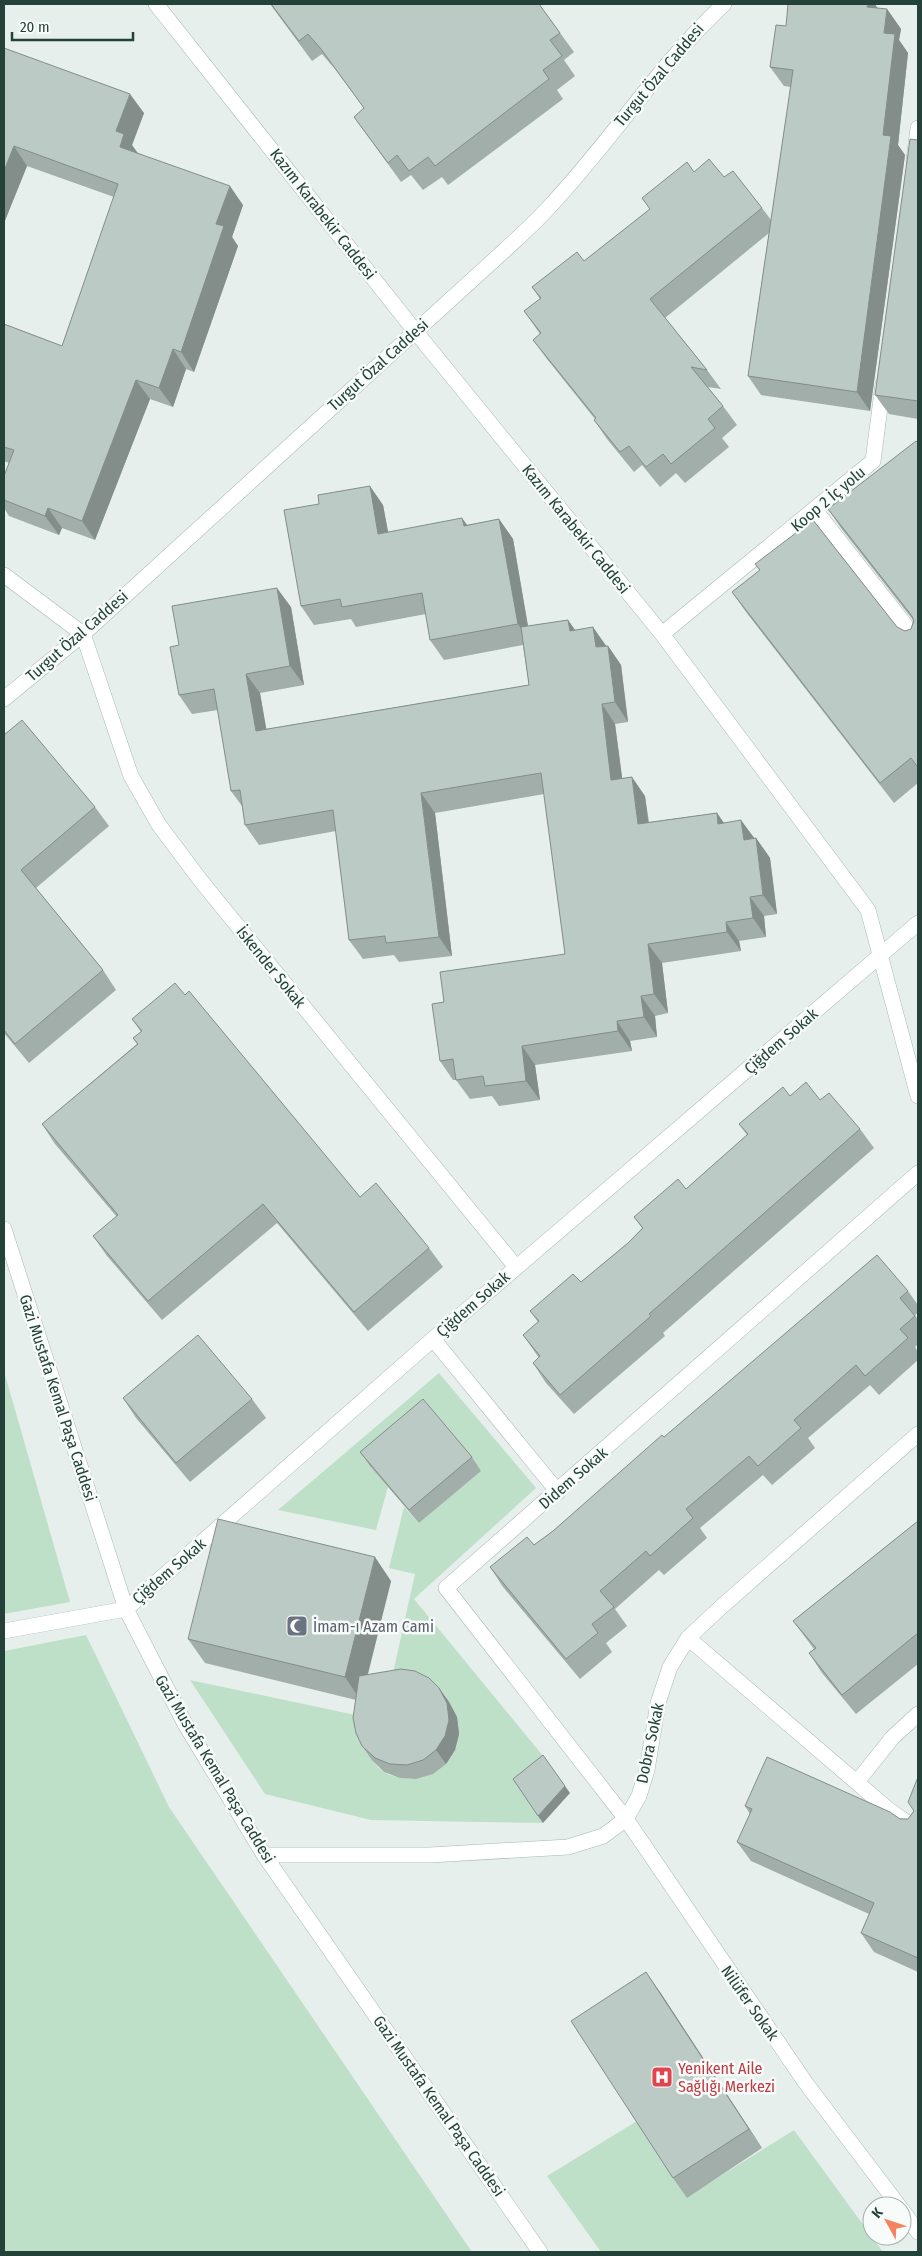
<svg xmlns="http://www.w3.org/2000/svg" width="922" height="2256" font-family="'Fira Sans Condensed',sans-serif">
<rect width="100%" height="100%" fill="#e6efeb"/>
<path fill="#bfe0c8" d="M4 1371 70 1602 4 1614Z
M439 1373 536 1488 414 1599 548 1762 519 1786 543 1823 371 1820 265 1794 190 1680 365 1717C371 1756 368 1778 416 1779L393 1673 415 1574 389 1568 404 1507 419 1523 481 1470 388 1487 376 1530 278 1510Z
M86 1635 169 1807 472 2252H4V1651Z
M637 2121 687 2197 794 2130 883 2252H601L547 2176Z"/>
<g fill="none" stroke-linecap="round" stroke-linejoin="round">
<g stroke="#a8b8b2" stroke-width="16">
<path id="minor" d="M156 4 415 331 662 634 868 910 918 1096
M914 160 918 128
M815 510 918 641
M4 575 83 634 131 776 159 825 201 881 516 1267
M662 634 873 461 883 384
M4 699 83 634 505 250C521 235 537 221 551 205 612 140 659 65 724 4
M4 1229 126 1609 185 1724 264 1855 540 2252
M433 1339 558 1492
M4 1631 126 1609 433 1339 918 923
M688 1638 889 1810 918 1830
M857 1782 892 1738 918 1714
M264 1855H430L568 1847 603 1836 626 1819 639 1796 647 1770 658 1703 670 1667 688 1638 720 1608 918 1434
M899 2206 805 2082 626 1819 446 1588 918 1173
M902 2210 918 2232"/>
</g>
<use href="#minor" stroke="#fff" stroke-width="15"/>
</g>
<path fill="#a1aea9" d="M270 4H539L574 52 564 60 575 76 557 90 563 99 448 185 442 177 423 190 411 175 401 182 354 117 364 108 335 69 322 54 312 61Z
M878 8 887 9 901 29 899 40 908 53 898 145 905 155 870 411 761 395 748 376 769 233 665 318 707 370 721 389 708 387 723 406 737 425 722 438 729 447 685 483 676 473 660 487 642 465 634 472 607 439 594 420 595 419 547 359 533 340 540 334 524 311 540 299 532 287 584 261 650 209 642 198 694 172 724 177 762 208 771 220 791 87 784 86 770 67 786 26Z
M4 48 144 113 132 145 138 153 243 205 232 237 238 246 194 372 186 369 173 407 150 399 95 540 62 528 59 535 9 516 4 508V476L9 463 4 461V324L62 346 114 197 27 166 4 223Z
M918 140V419L889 414 875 395Z
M918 443V783L894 803 746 612 732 592 760 571 755 564 905 631 911 629 913 620 841 528 828 509Z
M383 505 388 532 467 525 499 519 513 539 528 626 568 620 575 630 606 646H608L621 665 628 722 615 724 622 778 645 796 649 822 717 813 724 823 754 838H756L770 858 777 914 764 916 766 937 739 941 741 951 662 963 668 1013 655 1016 657 1037 630 1041 632 1051 535 1065 540 1100 499 1106 492 1096 470 1099 456 1080H453L440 1061 444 1002 565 954 544 794 435 813 452 956 399 962 394 955 363 959 349 940 336 831 259 845 245 825 242 806 231 791 218 710 192 714 179 695V645L291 607 304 685 260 693 266 729 529 685 523 645 444 660 430 640 426 614 356 627 351 619 314 625 301 606Z
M4 735 95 807 109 826 36 888 103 970 116 990 29 1063 4 1033Z
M185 995 360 1197 429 1248 443 1267 368 1331 277 1223 162 1320 107 1256 93 1236 117 1217 55 1144 42 1124 137 1044 133 1038 141 1032 132 1019Z
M790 1096 820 1100 860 1129 874 1148 663 1333 665 1336 574 1414 546 1383 533 1363 539 1358 523 1335 538 1322 530 1311 581 1282 628 1243 642 1228 634 1217 686 1189 747 1135 739 1124Z
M908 1291 918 1305V1313L915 1315 918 1320V1344L915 1347 918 1352V1360L879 1395 870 1385 808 1438 815 1448 772 1485 763 1475 700 1528 707 1538 664 1575 659 1570 615 1609 627 1626 606 1643 612 1652 580 1679 503 1587 490 1567 534 1545 553 1531 664 1437Z
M123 1398 252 1399 266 1418 190 1482 136 1418Z
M360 1452 472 1457 481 1471 419 1523 370 1466Z
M918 1521V1664L856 1714 822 1673 809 1653 814 1649 793 1621Z
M391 1581 368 1674 439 1688 449 1702 457 1717 459 1734 455 1750 446 1764 433 1774 416 1779 400 1778 384 1772 372 1760 362 1746 356 1700 205 1663 188 1639Z
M918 1777V1972L874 1952 861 1933 869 1914 751 1861 737 1842 750 1814 745 1806 908 1819 914 1811Z
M660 1992 762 2148 687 2198 673 2178Z"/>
<path fill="#838d89" d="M868 4H875L882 15 867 7Z
M887 9 901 29 899 40 908 53 898 145 905 155 870 411 857 392 883 135 884 33Z
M130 94 144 113 132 145 138 154 120 147 116 131Z
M14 146 27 166 4 223V171Z
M230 186 243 205 232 237 238 246 194 372 181 352 216 224Z
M173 349 186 369 173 407 159 388Z
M136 380 150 399 95 540 82 521Z
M370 486 383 505 392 553 378 534Z
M48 508 62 528 59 535 45 516Z
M462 518 476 537 464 526Z
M499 519 513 539 531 644 518 624Z
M277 588 291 607 304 685 290 666Z
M568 620 582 640 570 631Z
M593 627 607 647H596Z
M608 646 621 665 628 722 615 702Z
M246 674 260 693 270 750 256 731Z
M602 704 615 724 625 799 611 780Z
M632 777 645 796 651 843 638 824Z
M421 793 435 813 452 956 439 937Z
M717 813 730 832 718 824Z
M741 820 755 839 744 840Z
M756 838 770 858 777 914 763 895Z
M750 897 764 916 766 937 753 918Z
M726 922 739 941 741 951 727 932Z
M648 944 662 963 668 1013 654 994Z
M641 996 655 1016 657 1037 644 1017Z
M617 1021 630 1041 632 1051 618 1031Z
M522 1046 535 1065 540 1100 526 1081Z
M375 1557 391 1581 361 1701 345 1677Z
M439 1688 449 1702 457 1717 459 1734 455 1750 446 1764 436 1750Z
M565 1786 570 1793 543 1823 538 1816Z
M646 1972 660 1992 762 2148 749 2129Z"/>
<path fill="#bbcac4" stroke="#838d89" d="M271 4H539L560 33 550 40 562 56 543 70 549 79 435 166 428 157 409 171 397 155 388 163 354 117 364 108 321 49 308 34 299 41Z
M788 4H868L867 7 887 9 884 33 895 34 883 135 891 136 857 392 748 376 793 70 770 67 776 25 786 26Z
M4 48 130 94 116 131 124 134 120 147 230 186 216 224 224 226 181 352 173 349 159 388 136 380 82 521 48 508 45 516 4 500V476L14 450 4 447V324L62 346 118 184 14 146 4 171Z
M910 139 918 140V401L875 395Z
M709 159 724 177 733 171 762 208 650 299 707 370 691 367 723 406 708 419 715 428 671 464 663 454 646 467 629 446 620 452 594 420 596 418 533 340 541 333 524 311 541 298 532 287 577 252 584 261 650 209 642 198 687 162 694 172Z
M916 441 918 443V765L917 766 911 758 880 783 732 592 760 570 755 564 813 520 897 627 905 631 911 629 914 621 912 616 828 509Z
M370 486 378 534 462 518 464 526 499 519 518 624 430 640 422 593 342 607 340 599 301 606 284 510 319 504 318 495Z
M277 588 290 666 246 674 256 731 529 685 521 627 568 620 570 631 593 627 596 647 608 646 615 702 602 704 611 780 632 777 638 824 717 813 718 824 741 820 744 840 756 838 763 895 750 897 753 918 726 922 727 932 648 944 654 994 641 996 644 1017 617 1021 618 1031 522 1046 526 1081 485 1086 483 1076 456 1080 453 1059 440 1061 432 1004 444 1002 440 972 565 954 541 773 421 793 439 937 386 943 385 936 349 940 333 810 245 825 240 790 231 791 214 689 179 695 170 647 179 645 172 606Z
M22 720 95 807 21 870 103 970 15 1044 4 1030V735Z
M175 983 185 995 189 991 360 1197 376 1183 429 1248 354 1312 263 1204 148 1301 93 1236 118 1215 42 1124 138 1044 133 1038 142 1031 132 1019Z
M806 1082 820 1100 829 1093 860 1129 649 1314 651 1316 560 1395 533 1363 540 1356 523 1335 539 1321 530 1311 573 1274 581 1282 628 1243 643 1228 634 1217 678 1179 686 1189 748 1134 739 1124 783 1087 790 1096Z
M877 1255 908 1291 900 1298 915 1316 900 1329 908 1338 865 1376 856 1365 794 1420 801 1428 758 1466 749 1456 686 1509 693 1518 650 1556 646 1551 600 1591 614 1607 592 1624 598 1633 566 1659 490 1567 527 1537 534 1545 553 1531 662 1435 664 1437Z
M198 1335 252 1399 176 1463 123 1398Z
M423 1399 472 1457 409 1510 360 1452Z
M218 1519 375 1557 345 1677 188 1639Z
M918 1521V1633L842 1695 809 1653 816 1648 793 1621Z
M401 1669 415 1671 429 1678 439 1688 447 1703 449 1720 445 1736 436 1750 423 1760 407 1765 390 1764 375 1758 362 1746 356 1733 353 1718 359 1676Z
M543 1755 565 1786 538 1816 513 1779Z
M767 1757 890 1812 900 1819H908L914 1811 908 1802 918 1777V1958L861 1933 874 1903 737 1842 752 1809 745 1806Z
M646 1972 749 2129 673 2178 571 2021Z"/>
<defs>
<g id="mosque-square" transform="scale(1.125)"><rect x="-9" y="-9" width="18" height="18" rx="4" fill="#6b7280" stroke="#f7fbf9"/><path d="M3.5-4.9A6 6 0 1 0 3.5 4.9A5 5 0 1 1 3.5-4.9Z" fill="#fff"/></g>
<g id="hospital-square" transform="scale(1.125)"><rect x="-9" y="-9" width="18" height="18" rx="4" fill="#e0444e" stroke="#f7fbf9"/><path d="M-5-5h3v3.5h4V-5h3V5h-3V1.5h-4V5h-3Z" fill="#fff"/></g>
</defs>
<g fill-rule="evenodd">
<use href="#mosque-square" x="297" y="1626"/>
<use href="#hospital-square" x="662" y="2077"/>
</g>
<g text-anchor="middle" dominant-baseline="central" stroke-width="5" stroke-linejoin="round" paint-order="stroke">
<g font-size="16" fill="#24423a" stroke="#f7fbf9">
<text transform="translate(659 75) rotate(-50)">Turgut Özal Caddesi</text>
<text transform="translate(323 214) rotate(52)">Kazım Karabekir Caddesi</text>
<text transform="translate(378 365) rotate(-42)">Turgut Özal Caddesi</text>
<text transform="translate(828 499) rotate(-40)">Koop 2 İç yolu</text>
<text transform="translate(576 529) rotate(51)">Kazım Karabekir Caddesi</text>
<text transform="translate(77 636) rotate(-41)">Turgut Özal Caddesi</text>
<text transform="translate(271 967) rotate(51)">İskender Sokak</text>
<text transform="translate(781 1041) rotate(-41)">Çiğdem Sokak</text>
<text transform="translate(473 1304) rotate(-41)">Çiğdem Sokak</text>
<text transform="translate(58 1398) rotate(72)">Gazi Mustafa Kemal Paşa Caddesi</text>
<text transform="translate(573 1478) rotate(-41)">Didem Sokak</text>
<text transform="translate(169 1571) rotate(-41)">Çiğdem Sokak</text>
<text transform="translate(650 1743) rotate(-78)">Dobra Sokak</text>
<text transform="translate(215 1769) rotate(59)">Gazi Mustafa Kemal Paşa Caddesi</text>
<text transform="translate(750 2003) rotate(55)">Nilüfer Sokak</text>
<text transform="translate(439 2106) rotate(55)">Gazi Mustafa Kemal Paşa Caddesi</text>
</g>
<g font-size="16" fill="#5b616d" stroke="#f7fbf9" text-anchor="start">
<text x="313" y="1626">İmam-ı Azam Cami</text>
</g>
<g font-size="16" fill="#be3a42" stroke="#f7fbf9" text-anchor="start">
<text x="678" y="2068">Yenikent Aile<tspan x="678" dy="18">Sağlığı Merkezi</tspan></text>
</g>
</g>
<rect width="922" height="2256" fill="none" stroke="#24423a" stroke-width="10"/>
<g transform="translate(887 2221) rotate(310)"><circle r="24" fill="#f7fbf9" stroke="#a3b1ad"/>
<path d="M0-4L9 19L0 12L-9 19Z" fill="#f4845f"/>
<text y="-8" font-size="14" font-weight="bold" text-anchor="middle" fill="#24423a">K</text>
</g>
<path d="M12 32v8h121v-8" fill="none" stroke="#24423a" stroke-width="2.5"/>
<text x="20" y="32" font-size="15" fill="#24423a" stroke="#f7fbf9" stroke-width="4" paint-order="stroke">20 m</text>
</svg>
